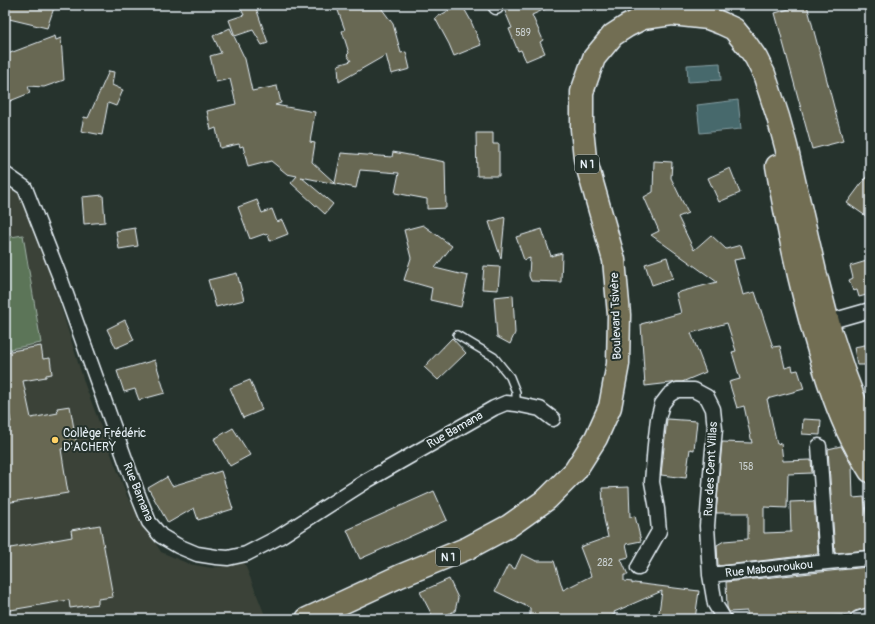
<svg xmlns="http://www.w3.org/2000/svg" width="875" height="624" font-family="Pangolin,sans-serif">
<rect width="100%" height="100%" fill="#26332d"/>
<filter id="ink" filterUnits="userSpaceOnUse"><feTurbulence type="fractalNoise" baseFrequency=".025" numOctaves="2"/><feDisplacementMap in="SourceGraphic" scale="8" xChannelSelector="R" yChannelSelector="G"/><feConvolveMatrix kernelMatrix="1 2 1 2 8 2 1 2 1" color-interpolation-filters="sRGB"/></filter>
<g filter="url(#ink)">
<path fill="#3a4338" d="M5 182 18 193 39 237 85 385 127 496 161 552 189 564 212 568 244 562 266 618 264 619H5Z"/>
<path fill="#5b7459" stroke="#a2b2a8" d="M23 235 41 343 5 350V238Z"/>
<path fill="#46696c" stroke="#879fa4" d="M720 63 721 80 688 82 687 65Z
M738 100 741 129 700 133 697 105Z"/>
<path fill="#686853" stroke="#e8f1f8" d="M5 5H55L47 28 5 18Z
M239 5H255L268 43 262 45 253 30 235 36 229 20 244 15Z
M336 5H379L393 24 401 53 406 52 410 69 391 74 386 55 339 82 338 65 351 61 347 55 349 53 342 31 345 30Z
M459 5H462L470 19 481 45 454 56 449 44 435 18Z
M504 5H554L532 15 543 40 540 42 545 53 526 61 521 50 518 51 509 29 512 28 504 9Z
M803 5H807L843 141 812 149 775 13Z
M230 28 245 59 252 91 277 86 281 103 275 105 315 112 310 142 315 143 312 162 335 183 341 153 392 157 393 152 445 162 446 208 427 209V199L395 193 399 173 360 170 356 188 301 177 333 204 325 214 291 183 297 176 287 174 271 161 248 167 243 146 240 147 239 144 220 148 216 128 211 130 207 111 236 104 230 79 216 82 210 56 221 53 213 36Z
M55 36 56 40 61 38 64 80 44 87 28 86 30 93 5 103V55Z
M109 71 114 72 112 85 123 90 116 106 108 103 102 135 81 131 84 117 88 118Z
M476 133H493V144H499V176H477Z
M654 161 672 162 671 178 688 213 678 217 694 250 711 235 726 249 741 245 745 258 734 260 743 295 755 292 773 347 780 346 785 368 792 366 793 371 798 370 804 389 767 399 777 444 781 443 783 461 811 460 812 473 788 474 787 508 764 507V533L791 532 790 502 814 501 818 554 718 566 717 545 724 541 748 539V513H716L722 442 752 443 744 406 737 408 729 382 740 379 732 352 736 351 727 323 691 333 706 372 682 382H677L671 383 645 386 641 324 681 313 676 293 717 282 651 235 659 231 644 197 653 192Z
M730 168 740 193 719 202 708 178Z
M870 172V219L847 203Z
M103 195 105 222 84 224 82 197Z
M257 200 262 213 272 209 277 222 282 220 288 234 270 241 268 234 265 235 264 234 250 239 238 207Z
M505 217 501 259 489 222Z
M423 225 452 246 435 268 468 276 461 307 430 300 432 288 404 280 411 258 404 230Z
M135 228 138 246 119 249 116 231Z
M542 229 551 256 562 253 561 282 531 281 529 276 530 258 524 260 516 237Z
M667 257 673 278 652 285 645 264Z
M870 260V294L859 297 857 290 853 291 849 280 853 278 850 266Z
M484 266 500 267 498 290 482 289Z
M237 273 244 300 216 307 208 280Z
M513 295 515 333 510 344 497 337 494 297Z
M125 320 134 340 116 348 107 329Z
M452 338 466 353 438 380 424 367Z
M870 344V365H857L854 347Z
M41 346 43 359 50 358 52 374 46 375V377L23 381 31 418 58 413 57 408 70 406 77 446 61 449 68 493 5 503V423L11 422 5 392V352Z
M155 360 165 393 139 400 135 389 124 392 117 371Z
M250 380 262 410 243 418 230 388Z
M667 419 697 421 694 450 690 449 686 478 661 475Z
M803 419 821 420 820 435 802 434Z
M233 428 250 455 230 466 214 439Z
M841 446 852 466 853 498 864 497 868 527 870 526V550L835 553 828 449Z
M221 471 233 509 198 520 194 508 168 523 148 488 167 477 172 486Z
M629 487 630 517 635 516 641 541 626 544 629 557 621 559 628 575H624V581L632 582V584L634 583 699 591 695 619H658L662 591 614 612 615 614 604 619H536V616H530V608L495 591 508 565 515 569 522 554 536 561H554L563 590 591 576 580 547 608 537 604 519 602 488Z
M434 491 447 520 360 559 347 530Z
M100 525 113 597 98 599V604L70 608 69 600 5 611V549L72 537 71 530Z
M868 567 870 575V607L855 611 852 613 851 615 811 618V619H747V611L729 612 727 607 726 582Z
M449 579 458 598 455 611 436 619H434L420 592Z"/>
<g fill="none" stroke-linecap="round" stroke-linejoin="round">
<g stroke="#e8f1f8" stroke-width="10">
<path id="service" d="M457 335 494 357 510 377 516 392V404"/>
</g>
<g stroke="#e8f1f8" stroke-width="17">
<path id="minor" d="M495 5 496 7
M5 174 25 188 61 280 138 495 149 522 161 536 178 546 197 554 216 557 228 558 246 554 279 537 368 480 494 408 506 403 516 404 540 409 553 419
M828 322 870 310
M819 446 827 562
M638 568 659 531 657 509 652 482 655 445 658 419 662 404 669 395 677 390H694L707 397 713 409 715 429 712 460 707 526 710 575 715 604 724 619
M710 575 827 562 870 558
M858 619 870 615"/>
</g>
<g stroke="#e8f1f8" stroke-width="25">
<path id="primary" d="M777 166C788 230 801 292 820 354 829 385 840 418 856 447 860 455 865 463 870 471
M307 619 400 576 468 548 509 526 547 499 575 471 596 438 610 407 618 364 619 315 614 260 585 158 582 129V92L594 58 613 35 627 26 643 18 672 14 708 18 721 23 734 29 747 45 756 58 764 74 778 117 786 146 816 276 830 330 844 373 863 423 870 438"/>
</g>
<use href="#service" stroke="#26332d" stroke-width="7"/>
<use href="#minor" stroke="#26332d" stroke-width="14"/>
<use href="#primary" stroke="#726e52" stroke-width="22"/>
</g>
</g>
<circle fill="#ffd166" stroke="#26332d" stroke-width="1.5" cx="55" cy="440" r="4"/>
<g text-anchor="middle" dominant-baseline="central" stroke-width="4" stroke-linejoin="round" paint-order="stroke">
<g font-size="10" fill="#c8cfcf">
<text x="523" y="33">589</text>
<text x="746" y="467">158</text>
<text x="605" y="563">282</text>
</g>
<g fill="#26332d" stroke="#aeb8bb" stroke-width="1">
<rect x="575" y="155" width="24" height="18" rx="3"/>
<rect x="436" y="548" width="24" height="18" rx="3"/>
</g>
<g font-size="11" font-weight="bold" fill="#e8f1f8">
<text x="587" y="164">N 1</text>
<text x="448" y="557">N 1</text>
</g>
<g font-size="12" fill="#e8f1f8" stroke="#26332d">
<text transform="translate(616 316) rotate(-92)">Boulevard Tsivère</text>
<text transform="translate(455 430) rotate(-30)">Rue Bamana</text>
<text transform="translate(711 469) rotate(-87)">Rue des Cent Villas</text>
<text transform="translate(138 492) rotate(68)">Rue Bamana</text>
<text transform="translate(769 569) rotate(-6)">Rue Mabouroukou</text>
</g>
<g font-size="12" fill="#e8f1f8" stroke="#26332d" text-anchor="start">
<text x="63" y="433">Collège Frédéric<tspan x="63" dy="14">D'ACHERY</tspan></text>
</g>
</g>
<rect width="875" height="624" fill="none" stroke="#26332d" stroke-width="20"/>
<rect x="10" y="10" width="855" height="604" fill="none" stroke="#e8f1f8" stroke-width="1.5" filter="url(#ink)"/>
</svg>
